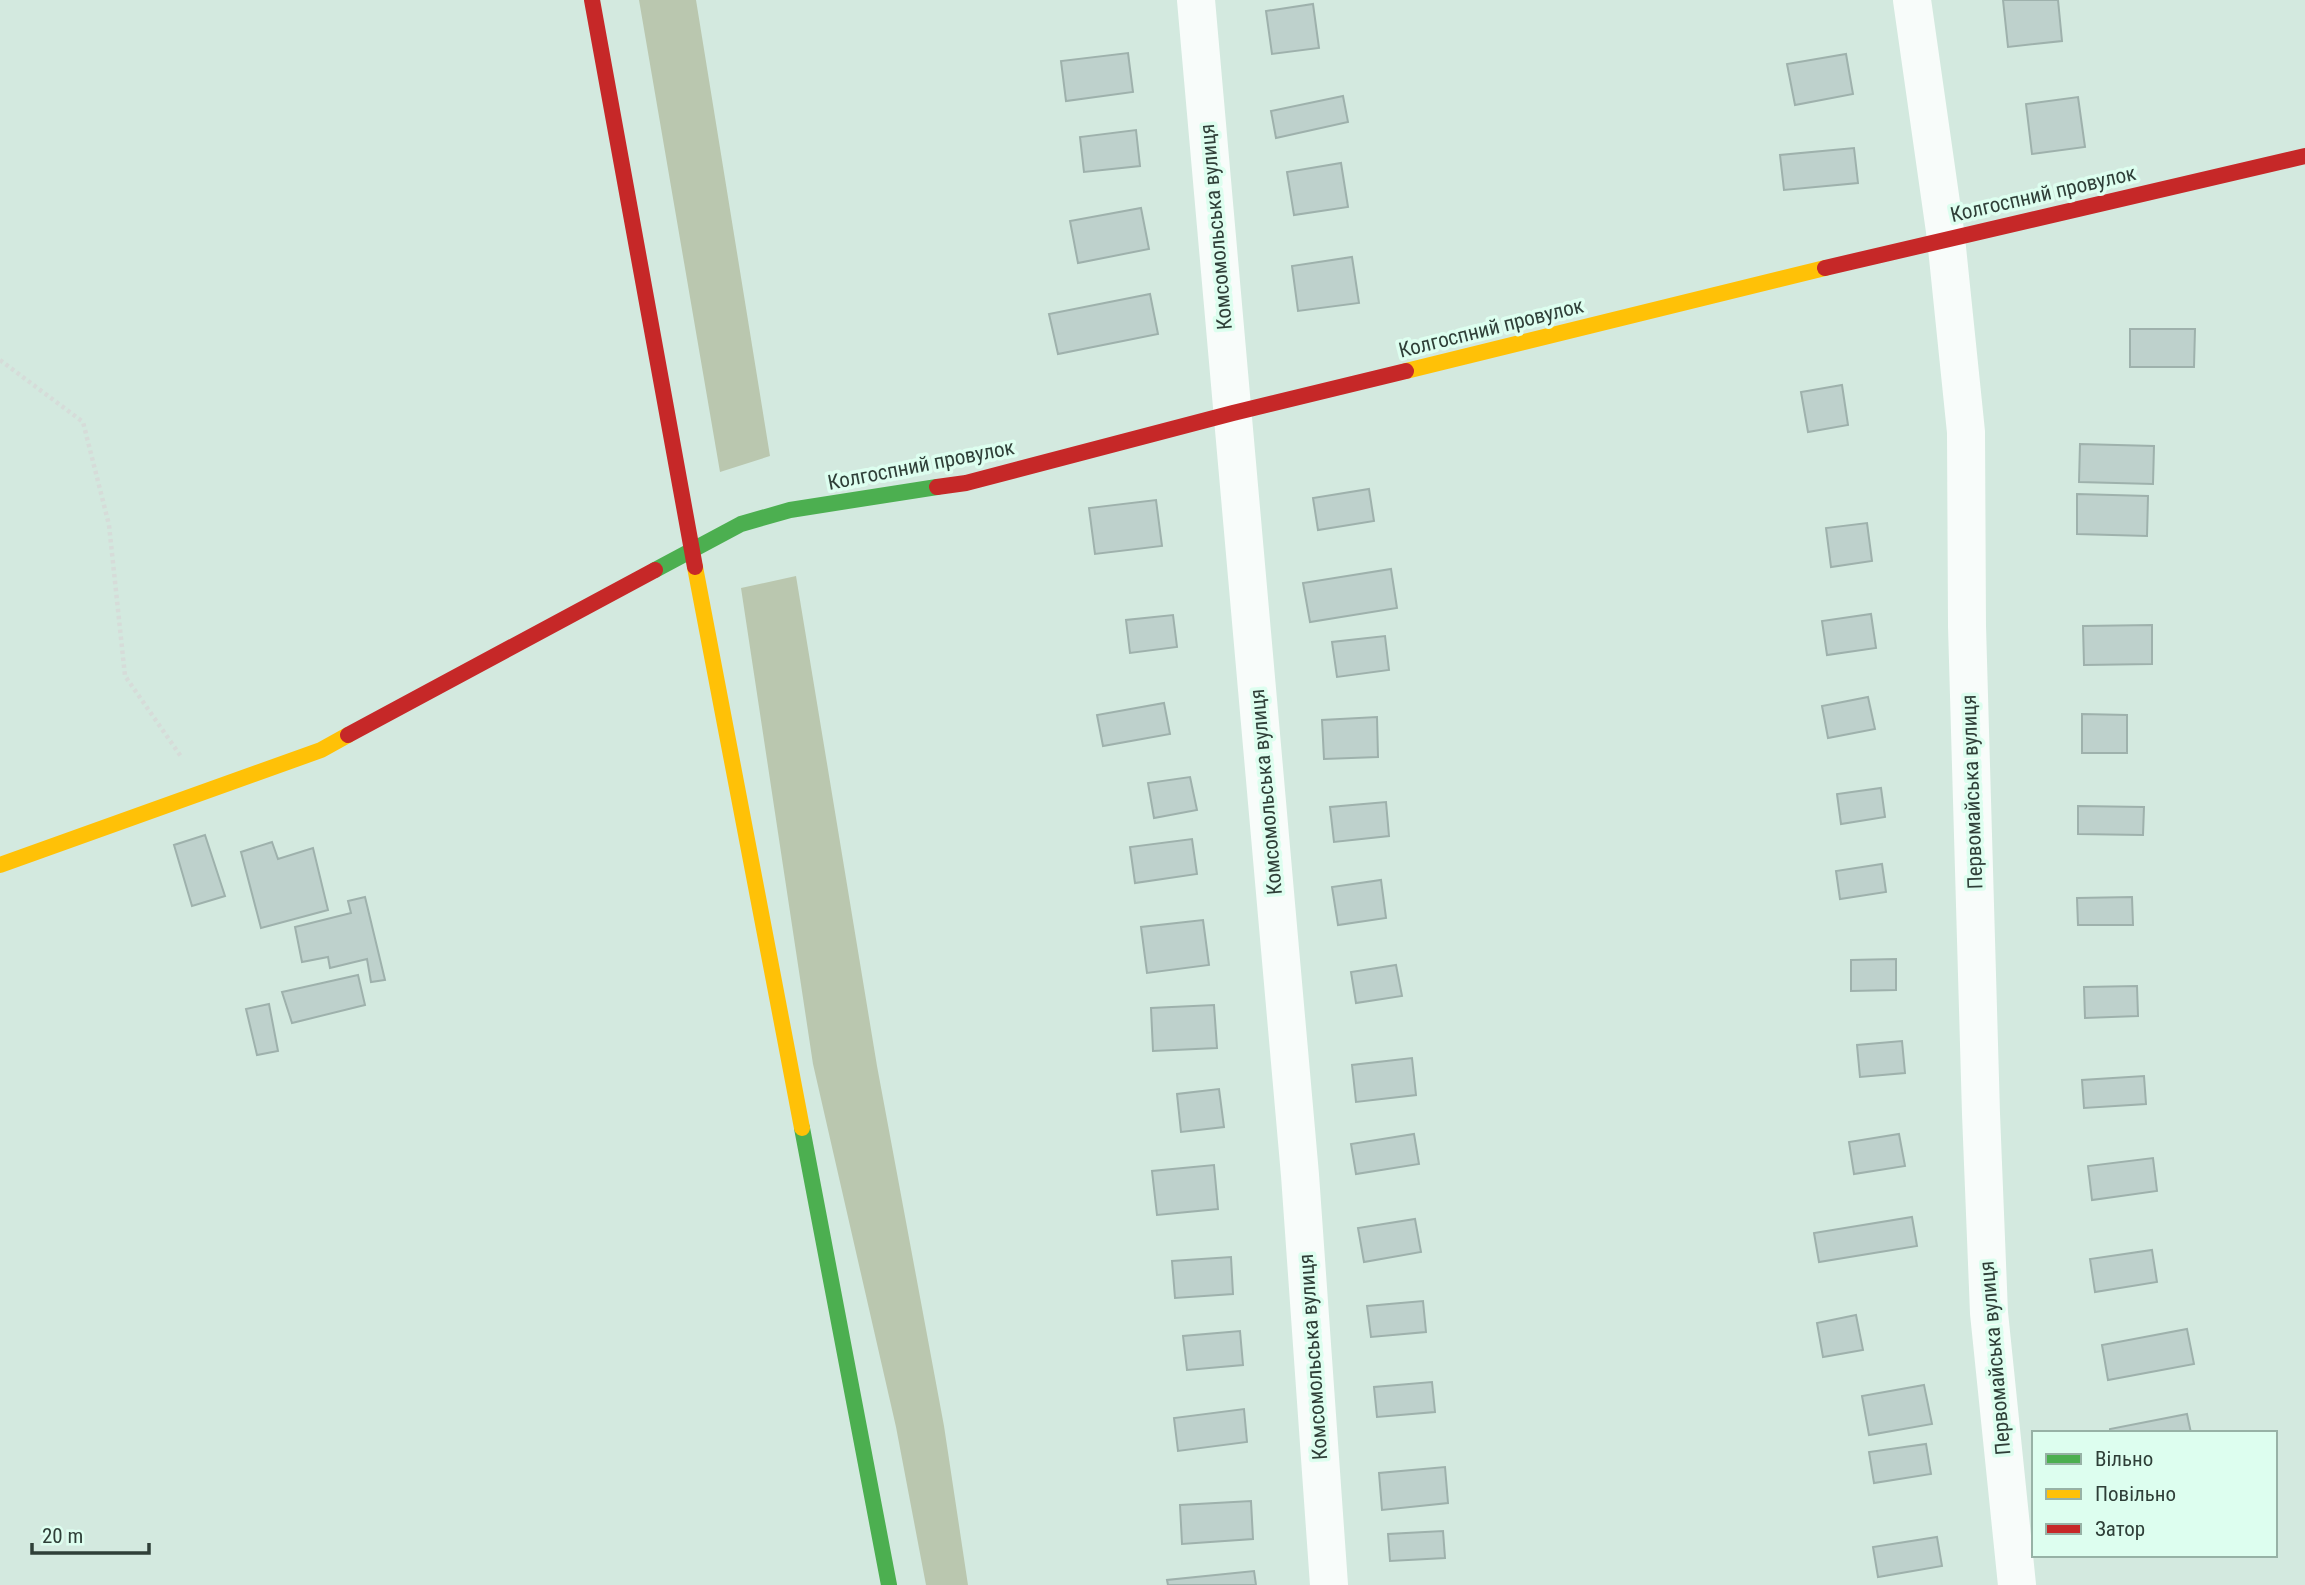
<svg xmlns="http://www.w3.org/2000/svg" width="2305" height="1585" font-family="'Roboto Condensed',sans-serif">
<rect width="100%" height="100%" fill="#d3e9df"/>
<path fill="#bac7af" d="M639 0H696L770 456 720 472Z
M796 576 877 1066 944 1426 968 1585H926L896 1427 813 1064 741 588Z"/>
<path fill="#bed1cc" stroke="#9eb1ac" stroke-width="2" d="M2003 0H2058L2062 41 2008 47Z
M1313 4 1319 48 1272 54 1266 11Z
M1128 53 1133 92 1066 101 1061 61Z
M1846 54 1853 94 1795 105 1787 64Z
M1343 96 1348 122 1276 138 1271 111Z
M2078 97 2085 147 2032 154 2026 104Z
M1136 130 1140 166 1084 172 1080 137Z
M1854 148 1858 183 1784 190 1780 155Z
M1341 163 1348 207 1294 215 1287 172Z
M1141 208 1149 249 1078 263 1070 221Z
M1352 257 1359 303 1298 311 1292 266Z
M1150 294 1158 334 1058 354 1049 314Z
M2130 329H2195L2194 367H2130Z
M1842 385 1848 425 1808 432 1801 392Z
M2080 444 2154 446 2153 484 2079 482Z
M1369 489 1374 521 1318 530 1313 498Z
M2077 494 2148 496 2147 536 2077 534Z
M1156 500 1162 546 1095 554 1089 508Z
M1867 523 1872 561 1831 567 1826 528Z
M1391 569 1397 608 1310 622 1303 583Z
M1871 614 1876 648 1827 655 1822 621Z
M1173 615 1177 647 1130 653 1126 620Z
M2152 625V664L2084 665 2083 626Z
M1385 636 1389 670 1337 677 1332 642Z
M1868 697 1875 729 1828 738 1822 706Z
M1164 703 1170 734 1103 746 1097 715Z
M2082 714 2127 715V753H2082Z
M1377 717 1378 757 1324 759 1322 720Z
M1190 777 1197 810 1154 818 1148 783Z
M1881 788 1885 817 1841 824 1837 794Z
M1386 802 1389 836 1334 842 1330 807Z
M2078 806 2144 807 2143 835 2078 834Z
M205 835 225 896 192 906 174 845Z
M1192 839 1197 874 1135 883 1130 847Z
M272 842 278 859 313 848 328 910 261 928 241 852Z
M1882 864 1886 892 1840 899 1836 871Z
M1381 880 1386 918 1338 925 1332 887Z
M365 897 385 980 371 982 367 959 330 968 328 957 302 962 295 927 351 913 348 901Z
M2132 897 2133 925H2078L2077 898Z
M1203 920 1209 965 1147 973 1141 927Z
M1896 959V990L1851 991V960Z
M1396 965 1402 996 1356 1003 1351 972Z
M358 975 365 1005 292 1023 282 992Z
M2137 986 2138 1016 2085 1018 2084 987Z
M269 1004 278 1051 257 1055 246 1009Z
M1214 1005 1217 1048 1153 1051 1151 1008Z
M1902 1041 1905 1073 1860 1077 1857 1045Z
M1412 1058 1416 1095 1356 1102 1352 1065Z
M2144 1076 2146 1104 2084 1108 2082 1080Z
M1219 1089 1224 1127 1181 1132 1177 1094Z
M1414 1134 1419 1164 1356 1174 1351 1144Z
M1899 1134 1905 1166 1854 1174 1849 1142Z
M2153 1158 2157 1191 2092 1200 2088 1166Z
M1214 1165 1218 1209 1157 1215 1152 1171Z
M1912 1217 1917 1246 1819 1262 1814 1233Z
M1415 1219 1421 1252 1364 1262 1358 1228Z
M2152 1250 2157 1282 2095 1292 2090 1259Z
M1231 1257 1233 1294 1175 1298 1172 1261Z
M1423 1301 1426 1332 1371 1337 1367 1306Z
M1856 1315 1863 1350 1823 1357 1817 1323Z
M2187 1329 2194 1364 2108 1380 2102 1345Z
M1240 1331 1243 1365 1187 1370 1183 1336Z
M1432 1382 1435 1412 1377 1417 1374 1387Z
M1924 1385 1932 1424 1869 1435 1862 1396Z
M1244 1409 1247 1442 1178 1451 1174 1418Z
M2187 1414 2191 1433H2110V1429Z
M1926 1444 1931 1474 1874 1483 1869 1452Z
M1445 1467 1448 1503 1382 1510 1379 1473Z
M1251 1501 1253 1539 1182 1544 1180 1505Z
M1443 1531 1445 1558 1390 1561 1388 1534Z
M1937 1537 1942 1566 1878 1577 1873 1547Z
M1254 1571 1256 1585H1168L1167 1580Z"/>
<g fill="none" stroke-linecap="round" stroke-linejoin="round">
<path stroke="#d6dcd9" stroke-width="4.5" stroke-dasharray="3.5 3.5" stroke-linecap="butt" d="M0 360 83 422 109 525 125 676 182 758"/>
<path stroke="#f8fcfa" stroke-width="38" d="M1196 0 1300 1175 1329 1585
M1912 0 1946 238 1966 432 1967 626 1981 1114 1989 1313 2017 1585"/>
<path stroke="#4caf50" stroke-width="16" d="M655 570 741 524 790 510 937 487
M802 1128 889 1585"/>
<path stroke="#ffc107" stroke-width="16" d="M1406 371 1825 268
M695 567 802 1128
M0 865 321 750 348 735"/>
<path stroke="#c62828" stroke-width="16" d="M592 0 695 567
M1825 268 2305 156
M937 487 966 483 1233 413 1406 371
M348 735 655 570"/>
</g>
<g text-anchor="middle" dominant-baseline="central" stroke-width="7" stroke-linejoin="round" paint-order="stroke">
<g font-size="21" fill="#2f3f38" stroke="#ddfeef">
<text transform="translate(2043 194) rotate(-13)">Колгоспний провулок</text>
<text transform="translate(1216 227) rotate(-95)">Комсомольська вулиця</text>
<text transform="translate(1491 328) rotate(-14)">Колгоспний провулок</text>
<text transform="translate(921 465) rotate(-11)">Колгоспний провулок</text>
<text transform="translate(1266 792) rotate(-95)">Комсомольська вулиця</text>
<text transform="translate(1972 792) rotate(-92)">Первомайська вулиця</text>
<text transform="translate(1313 1357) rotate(-94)">Комсомольська вулиця</text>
<text transform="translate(1995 1358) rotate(-95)">Первомайська вулиця</text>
</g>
</g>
<rect x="2032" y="1431" width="245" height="126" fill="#ddfeef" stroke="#97b2a6" stroke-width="2"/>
<rect x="2046" y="1454" width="35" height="10" fill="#4caf50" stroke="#97b2a6" stroke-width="2"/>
<text x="2095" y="1466" font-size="21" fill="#2f3f38">Вільно</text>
<rect x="2046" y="1489" width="35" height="10" fill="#ffc107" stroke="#97b2a6" stroke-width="2"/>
<text x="2095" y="1501" font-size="21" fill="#2f3f38">Повільно</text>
<rect x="2046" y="1524" width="35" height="10" fill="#c62828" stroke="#97b2a6" stroke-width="2"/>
<text x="2095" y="1536" font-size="21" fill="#2f3f38">Затор</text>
<path d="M32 1543v10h117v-10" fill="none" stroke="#2f3f38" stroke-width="3.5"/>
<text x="42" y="1543" font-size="21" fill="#2f3f38" stroke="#ddfeef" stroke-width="5" paint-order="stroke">20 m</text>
</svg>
